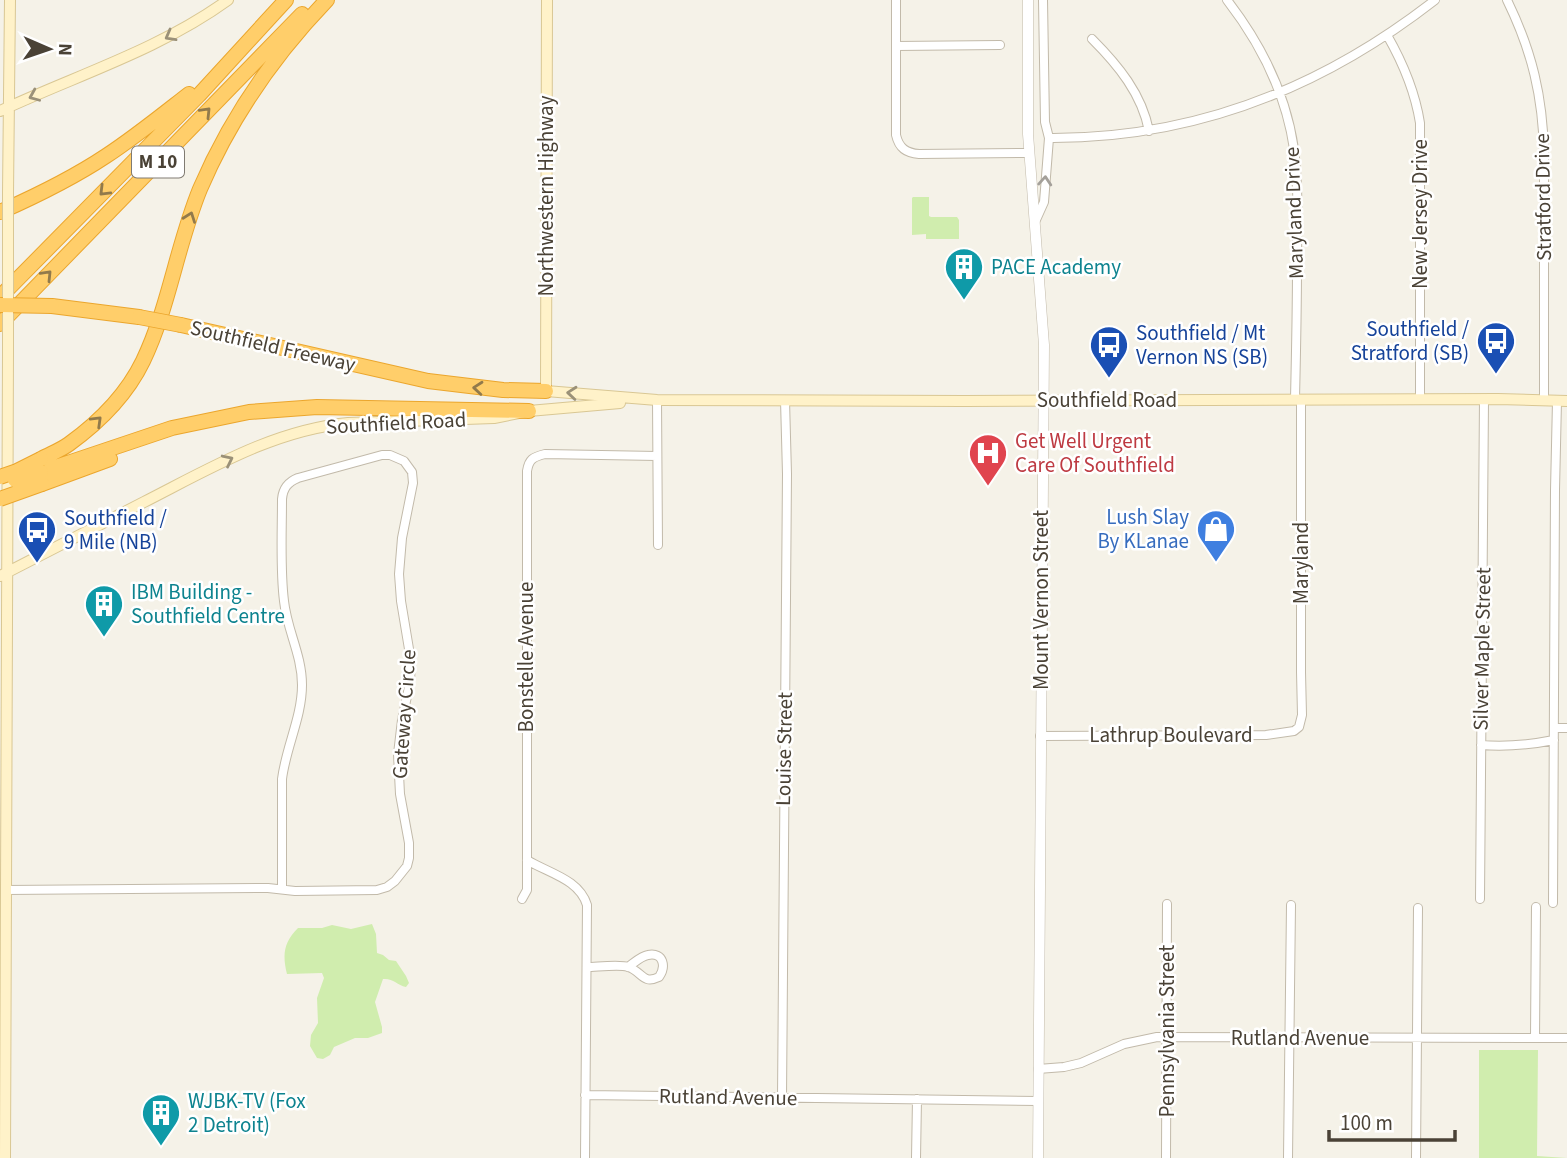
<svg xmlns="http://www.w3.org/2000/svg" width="1567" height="1158" font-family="'Source Sans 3',sans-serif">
<rect width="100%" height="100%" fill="#f5f2e8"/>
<path fill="#d0edae" d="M913 197H929V216L931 217H957L959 220V239H926V234L912 235V198Z
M372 924 376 934 377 953 383 955 389 960 396 961 406 976 409 983 406 987C397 985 393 978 383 979L375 1002 382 1027V1033L368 1038H355L334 1047 330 1055 323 1059 317 1058 310 1046 311 1035 318 1023 317 998 324 978 322 973 287 974C282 954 284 942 298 928H322L332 925 351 929Z
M1479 1050H1538L1537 1156 1567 1158H1479Z"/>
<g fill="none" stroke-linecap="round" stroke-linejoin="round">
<g stroke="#c2baaa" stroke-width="10">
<path id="minor" d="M896 0V135C899 148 906 153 919 154L1029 153
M1227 0C1261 44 1286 94 1294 149 1299 188 1297 227 1297 266 1297 311 1296 355 1295 399
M1507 0C1532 51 1543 97 1544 154V399
M1387 35C1403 63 1415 91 1420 123V399
M1092 39C1118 65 1142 94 1149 131
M896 46 1000 45
M1049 138C1193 139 1322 88 1435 0
M1035 222 1044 202 1049 138 1045 122 1043 0
M657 400 658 545
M1554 728H1567
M1040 736 1266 735 1294 731 1299 727 1302 715 1301 672V400
M1481 745C1506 747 1529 745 1554 740
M527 860C548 873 579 879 587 905L585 1158
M5 890 268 888 295 891 377 890 387 887 395 881 407 866 409 858V843L400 794 398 754 402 720 410 682 411 661 401 601 399 574 402 538 413 483 412 472 404 461 390 455H382L298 478C288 482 283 488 282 499 282 532 280 569 284 601 287 630 302 655 302 685 302 717 286 747 282 779V889
M522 899 527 890V471C529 459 533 457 545 454L657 456
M1480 899 1484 399
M1553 903 1555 490 1557 401
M587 967C596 967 621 964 628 967 642 971 642 985 659 977 666 967 664 952 648 955 641 956 634 963 628 967
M1535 1038 1536 907
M1038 1069 1064 1067 1081 1063 1124 1044 1157 1037 1567 1038
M585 1095 1038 1101
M782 1098 787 474 785 400
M916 1158 917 1099
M1166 1158 1167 904
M1288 1158 1291 905
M1416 1158 1418 908"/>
</g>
<g stroke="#c2baaa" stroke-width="11">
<path id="tertiary" d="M1028 0V134L1044 345 1038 1158"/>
</g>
<g stroke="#d9c794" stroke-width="12">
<path id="secondary" d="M547 0 546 391 657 400 964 401 1498 399 1567 401
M0 111C77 75 159 50 228 0
M8 193 10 0
M8 256V230
M0 576C48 551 96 527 144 502 209 469 274 430 348 423L494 418 529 411 620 403
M5 1158 8 353"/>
</g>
<g stroke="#eba62d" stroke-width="16">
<path id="motorway" d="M0 212C36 196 73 178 106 156 135 137 162 115 189 94
M0 297 199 95 286 0
M52 306 139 317
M0 324 302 14
M181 325 428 381 503 390 546 391
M41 459C50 454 61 450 69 444 98 423 127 394 143 361 169 307 177 245 200 189 230 119 274 55 327 0
M41 472 172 428 249 412 317 407 529 411
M42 484 110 459"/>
</g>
<use href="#minor" stroke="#fff" stroke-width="8"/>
<use href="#tertiary" stroke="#fff" stroke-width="10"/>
<use href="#secondary" stroke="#fff2c9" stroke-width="10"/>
<use href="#motorway" stroke="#ffce6a" stroke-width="14"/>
<g stroke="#d9c794" stroke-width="12" stroke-linecap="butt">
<path id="secondary-bridge" d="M8 230V193
M8 353V256"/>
</g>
<g stroke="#eba62d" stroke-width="16" stroke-linecap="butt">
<path id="motorway-bridge" d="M0 305 52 306
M139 317 181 325
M0 477 17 471 41 459
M15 480 41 472
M0 499 42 484"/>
</g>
<use href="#secondary-bridge" stroke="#fff2c9" stroke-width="10"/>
<use href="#motorway-bridge" stroke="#ffce6a" stroke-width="14"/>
</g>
<defs><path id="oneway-chevron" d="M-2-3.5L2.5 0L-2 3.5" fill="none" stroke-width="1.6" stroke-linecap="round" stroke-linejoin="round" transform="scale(1.75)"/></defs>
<g stroke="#9b9178">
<use href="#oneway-chevron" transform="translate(170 36) rotate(151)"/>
<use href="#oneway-chevron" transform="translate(34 96) rotate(157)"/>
<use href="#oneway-chevron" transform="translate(572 393) rotate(-175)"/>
<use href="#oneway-chevron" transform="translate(228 460) rotate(-26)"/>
</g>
<g stroke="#927a4b">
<use href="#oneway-chevron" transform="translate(206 112) rotate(-46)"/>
<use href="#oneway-chevron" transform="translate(104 191) rotate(135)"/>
<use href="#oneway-chevron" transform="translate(190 217) rotate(-70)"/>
<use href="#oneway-chevron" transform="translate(47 275) rotate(-46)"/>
<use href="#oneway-chevron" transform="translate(478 388) rotate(-175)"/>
<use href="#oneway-chevron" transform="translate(97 421) rotate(-44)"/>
</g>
<use stroke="#a4a09a" href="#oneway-chevron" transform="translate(1045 181) rotate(-86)"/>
<defs>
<g id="building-pin" transform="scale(2.0125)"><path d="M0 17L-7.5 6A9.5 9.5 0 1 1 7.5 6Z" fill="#0f9aa8" stroke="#fff"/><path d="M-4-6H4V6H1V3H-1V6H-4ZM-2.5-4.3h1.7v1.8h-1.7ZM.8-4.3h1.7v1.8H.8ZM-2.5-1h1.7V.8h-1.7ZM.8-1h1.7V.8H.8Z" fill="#fff"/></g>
<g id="bus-pin" transform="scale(2.0125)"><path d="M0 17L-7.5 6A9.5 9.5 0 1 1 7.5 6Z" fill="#1a4fb4" stroke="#fff"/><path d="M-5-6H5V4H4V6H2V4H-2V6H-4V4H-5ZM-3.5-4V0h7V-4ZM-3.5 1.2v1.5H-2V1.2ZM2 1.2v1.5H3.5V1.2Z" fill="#fff"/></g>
<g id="hospital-pin" transform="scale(2.0125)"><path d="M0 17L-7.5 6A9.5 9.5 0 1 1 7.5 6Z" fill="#e0444e" stroke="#fff"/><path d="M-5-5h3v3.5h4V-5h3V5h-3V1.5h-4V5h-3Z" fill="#fff"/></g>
<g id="shop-pin" transform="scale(2.0125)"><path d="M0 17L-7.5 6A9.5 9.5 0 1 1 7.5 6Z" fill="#3f7fe0" stroke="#fff"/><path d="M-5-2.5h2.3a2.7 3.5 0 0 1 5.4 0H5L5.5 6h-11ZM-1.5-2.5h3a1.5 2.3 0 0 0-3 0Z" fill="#fff"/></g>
</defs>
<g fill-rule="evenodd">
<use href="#building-pin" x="964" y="267"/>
<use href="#bus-pin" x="1496" y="341"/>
<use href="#bus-pin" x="1109" y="345"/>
<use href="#hospital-pin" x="988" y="453"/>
<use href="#shop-pin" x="1216" y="529"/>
<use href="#bus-pin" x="37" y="530"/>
<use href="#building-pin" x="104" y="604"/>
<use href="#building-pin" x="161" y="1113"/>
</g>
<g text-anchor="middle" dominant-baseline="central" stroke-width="5" stroke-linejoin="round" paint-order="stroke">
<rect fill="#fff" stroke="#807b72" stroke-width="2" x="132" y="146.5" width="52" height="31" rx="5"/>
<g font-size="19" font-weight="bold" fill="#4a4236">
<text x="158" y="162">M 10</text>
</g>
<g font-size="21" fill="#4a4236" stroke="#fff">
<text transform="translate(546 196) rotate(-90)">Northwestern Highway</text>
<text transform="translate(1543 197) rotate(-91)">Stratford Drive</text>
<text transform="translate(1294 213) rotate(-92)">Maryland Drive</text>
<text transform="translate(1420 214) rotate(-90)">New Jersey Drive</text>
<text transform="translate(273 346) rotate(13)">Southfield Freeway</text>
<text x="1107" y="400">Southfield Road</text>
<text transform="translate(396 423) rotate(-3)">Southfield Road</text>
<text transform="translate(1301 563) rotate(-90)">Maryland</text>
<text transform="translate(1041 600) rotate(-90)">Mount Vernon Street</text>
<text transform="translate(1482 649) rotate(-89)">Silver Maple Street</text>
<text transform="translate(526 657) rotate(-90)">Bonstelle Avenue</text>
<text transform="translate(404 714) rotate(-86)">Gateway Circle</text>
<text x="1171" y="735">Lathrup Boulevard</text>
<text transform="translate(784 749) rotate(-89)">Louise Street</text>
<text transform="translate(1167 1031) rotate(-90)">Pennsylvania Street</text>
<text x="1300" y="1038">Rutland Avenue</text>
<text transform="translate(728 1097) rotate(1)">Rutland Avenue</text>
</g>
<g font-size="21" fill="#0d838f" stroke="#fff" text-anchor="start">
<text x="991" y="267">PACE Academy</text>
<text x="131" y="592">IBM Building -<tspan x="131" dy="24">Southfield Centre</tspan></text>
<text x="188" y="1101">WJBK-TV (Fox<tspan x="188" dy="24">2 Detroit)</tspan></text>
</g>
<g font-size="21" fill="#164399" stroke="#fff" text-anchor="start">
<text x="1469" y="329" text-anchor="end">Southfield /<tspan x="1469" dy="24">Stratford (SB)</tspan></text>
<text x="1136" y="333">Southfield / Mt<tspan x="1136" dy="24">Vernon NS (SB)</tspan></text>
<text x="64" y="518">Southfield /<tspan x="64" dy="24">9 Mile (NB)</tspan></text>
</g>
<g font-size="21" fill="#be3a42" stroke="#fff" text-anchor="start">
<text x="1015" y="441">Get Well Urgent<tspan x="1015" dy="24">Care Of Southfield</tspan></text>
</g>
<g font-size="21" fill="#366cbe" stroke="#fff" text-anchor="end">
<text x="1189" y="517">Lush Slay<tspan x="1189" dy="24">By KLanae</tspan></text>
</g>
</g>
<g transform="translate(49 49) rotate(92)" stroke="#ffffff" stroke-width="5" paint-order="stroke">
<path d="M0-5L12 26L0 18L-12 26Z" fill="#4a4236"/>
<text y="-10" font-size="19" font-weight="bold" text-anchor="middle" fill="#4a4236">N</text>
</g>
<path d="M1329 1130v10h126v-10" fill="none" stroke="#4a4236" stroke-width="3.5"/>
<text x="1340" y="1130" font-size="21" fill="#4a4236" stroke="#ffffff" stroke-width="5" paint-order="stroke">100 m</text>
</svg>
